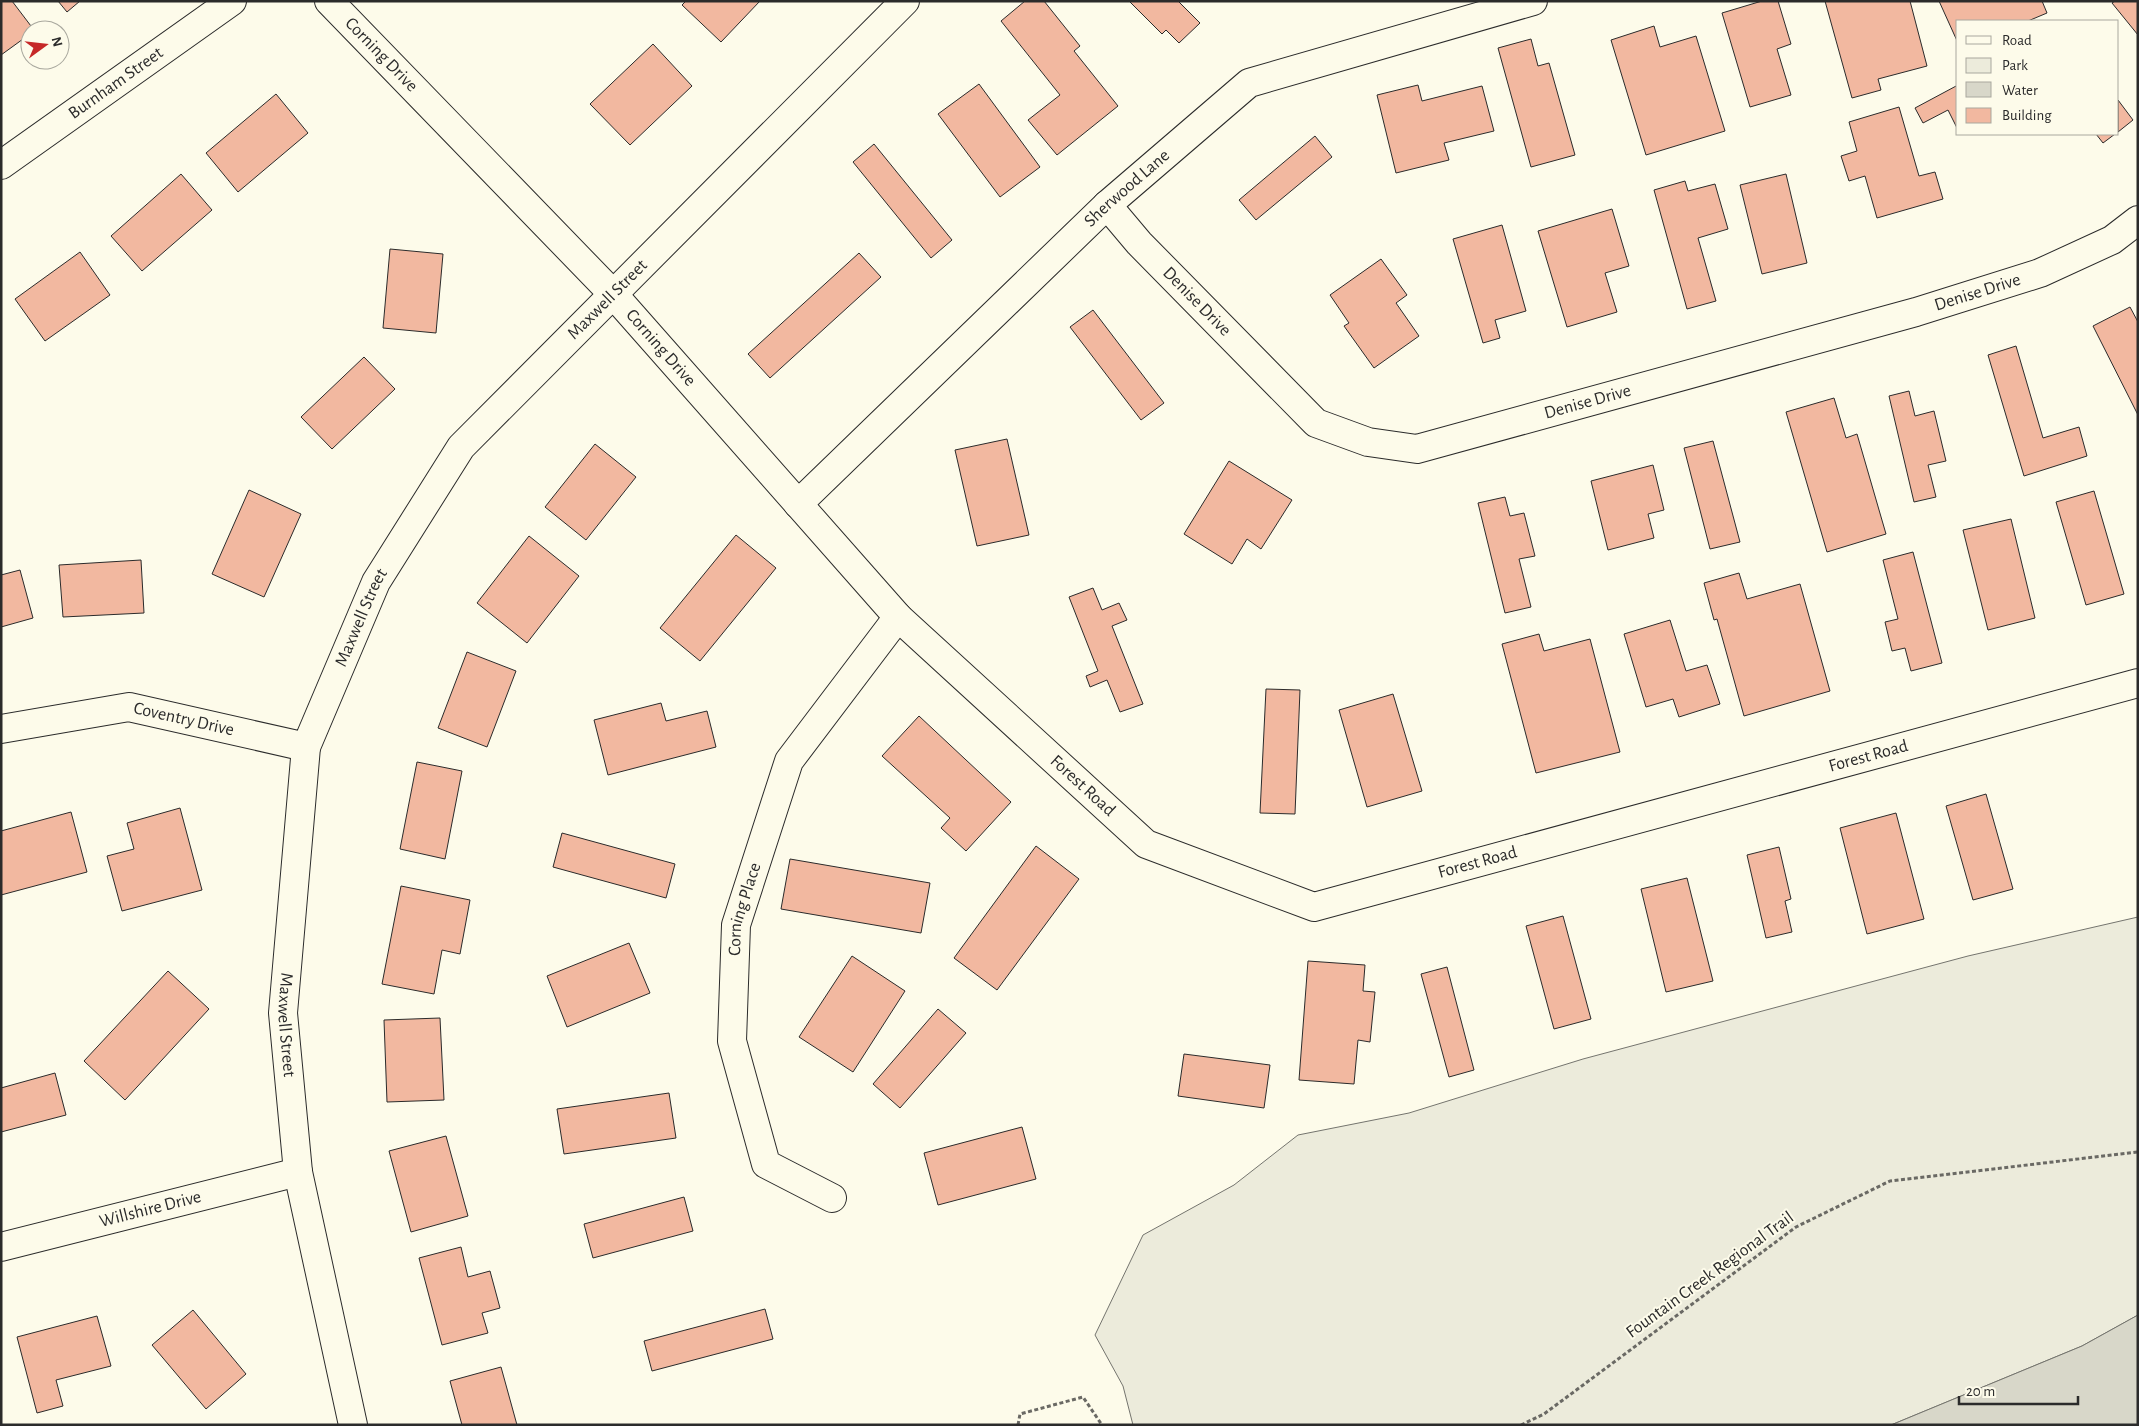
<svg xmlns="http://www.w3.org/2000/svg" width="2139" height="1426" font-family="'Alegreya Sans',sans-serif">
<rect width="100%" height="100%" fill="#fdfbea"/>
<path fill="#ecebdb" stroke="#74746e" d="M2138 917V1315L2082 1346 1891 1425H1133L1123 1386 1095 1335 1143 1235 1234 1185 1298 1135 1409 1113 1583 1059 1968 956Z"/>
<path fill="#d8d7c9" stroke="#74746e" d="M2138 1315V1425H1891L2082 1346Z"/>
<path fill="#f2b8a0" stroke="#2b2b2b" d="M1 1H12L34 30H30V34L1 55Z
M58 1H80L67 12Z
M686 1H760L721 42 682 5Z
M1025 1H1044L1080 46 1074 51 1118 106 1057 155 1028 120 1060 95 1001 21Z
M1129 1H1178L1200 23 1179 43 1166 30 1162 34Z
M1762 1H1778L1791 44 1777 49 1791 95 1750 107 1722 13Z
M1825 1H1910L1927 66 1878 79 1881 90 1852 98Z
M1939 1H2042L2047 13 2028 21H1958V43Z
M2115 1H2138V35L2112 3Z
M1654 26 1660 47 1696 36 1725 131 1646 155 1611 40Z
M1531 39 1538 66 1549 63 1575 155 1531 167 1498 48Z
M653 44 692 86 630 145 590 104Z
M979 84 1040 167 1000 197 938 114Z
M1418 85 1422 101 1482 86 1494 131 1444 143 1449 160 1396 173 1377 95Z
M1958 85V130L1948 110 1923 123 1915 108Z
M276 94 308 133 238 192 206 153Z
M2118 100 2133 120 2118 132Z
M1899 107 1919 176 1935 172 1943 199 1877 218 1865 176 1849 181 1841 156 1857 151 1849 122Z
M2096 134H2115L2103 143Z
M1315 136 1332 157 1256 220 1239 200Z
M874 144 952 240 931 258 853 162Z
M181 174 212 210 142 271 111 236Z
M1786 174 1807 263 1762 274 1740 185Z
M1685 181 1688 191 1715 184 1728 229 1698 238 1716 301 1687 309 1654 190Z
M1612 209 1629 266 1605 273 1617 312 1567 327 1538 231Z
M1502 225 1526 311 1495 320 1500 338 1483 343 1453 239Z
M390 249 443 254 436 333 383 328Z
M80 252 110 295 45 341 15 299Z
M859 253 881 277 770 378 748 354Z
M1381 259 1407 295 1396 303 1419 336 1374 368 1344 326 1349 323 1330 295Z
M2130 307 2138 322V415L2093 326Z
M1093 310 1164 403 1141 420 1070 327Z
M2016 346 2043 438 2079 427 2087 456 2024 476 1988 355Z
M364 357 395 389 332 449 301 417Z
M1909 391 1915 416 1934 411 1946 461 1928 465 1936 497 1914 502 1889 396Z
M1834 398 1846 438 1857 434 1886 534 1827 552 1786 412Z
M1007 439 1029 535 977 546 955 450Z
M1713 441 1740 542 1710 549 1684 448Z
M595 444 636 477 586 540 545 507Z
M1229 461 1292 500 1261 549 1247 539 1232 564 1184 534Z
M1653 465 1664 510 1648 514 1654 538 1608 550 1591 481Z
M249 490 301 514 264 597 212 574Z
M2094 491 2124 594 2086 605 2056 502Z
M1505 497 1510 516 1524 513 1535 556 1519 559 1531 607 1505 613 1478 503Z
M2011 519 2035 618 1988 630 1963 530Z
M736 535 776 568 700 661 660 628Z
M529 536 579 576 527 643 477 603Z
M1913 552 1942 663 1911 671 1905 648 1892 651 1885 622 1898 619 1883 560Z
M141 560 144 613 63 617 59 565Z
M20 570 33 618 1 627V575Z
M1739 573 1747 599 1800 584 1830 691 1744 716 1717 619 1714 620 1704 583Z
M1093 588 1102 610 1119 603 1127 620 1112 626 1143 704 1120 712 1107 680 1090 687 1086 676 1098 671 1069 597Z
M1670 620 1686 671 1707 665 1720 704 1679 717 1673 699 1646 707 1624 634Z
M1539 634 1544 651 1590 639 1620 752 1536 773 1502 644Z
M467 652 516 671 487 747 438 728Z
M1266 689 1300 690 1295 814 1260 813Z
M1393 694 1422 791 1367 807 1339 710Z
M661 703 666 721 707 711 716 747 608 775 594 720Z
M919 716 1011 802 966 851 941 828 950 818 882 756Z
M417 762 462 771 445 859 400 849Z
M1986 794 2013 889 1973 900 1946 806Z
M180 808 202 890 122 911 107 856 134 849 127 823Z
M71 812 87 872 1 895V831Z
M1896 813 1924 919 1867 934 1840 828Z
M562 833 675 864 666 898 553 867Z
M1036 846 1079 879 997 990 954 958Z
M1779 847 1791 899 1785 901 1792 932 1766 938 1747 855Z
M790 859 930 883 921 933 781 909Z
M1687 878 1713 981 1666 992 1641 889Z
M401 886 470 900 460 954 442 950 434 994 382 984Z
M1563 916 1591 1019 1554 1029 1526 926Z
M629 943 650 993 567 1027 547 976Z
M852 956 905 991 853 1072 799 1037Z
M1308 961 1365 965 1363 991 1375 992 1370 1042 1358 1040 1354 1084 1299 1080Z
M1447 967 1474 1070 1449 1077 1421 974Z
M168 971 209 1009 125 1100 84 1061Z
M938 1009 966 1033 900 1108 873 1084Z
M440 1018 444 1100 387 1102 384 1020Z
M1184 1054 1270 1065 1264 1108 1178 1096Z
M55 1073 66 1115 1 1132V1088Z
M669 1093 676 1138 564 1154 557 1109Z
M1022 1127 1036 1179 938 1205 924 1153Z
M446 1136 468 1216 411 1232 389 1151Z
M684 1197 693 1231 593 1258 584 1224Z
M461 1247 468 1277 490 1271 500 1308 482 1313 488 1333 442 1345 419 1258Z
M765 1309 773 1339 652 1371 644 1341Z
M193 1310 246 1374 206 1409 152 1345Z
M97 1316 111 1366 56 1380 63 1406 37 1413 17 1337Z
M501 1367 517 1425H462L450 1381Z"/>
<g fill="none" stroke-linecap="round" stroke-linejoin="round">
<g stroke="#2b2b2b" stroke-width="30">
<g id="minor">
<path id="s1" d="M329 1 613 294 898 617 1146 844 1314 907 2138 683"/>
<path id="s2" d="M1 165 232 1"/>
<path id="s3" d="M1107 205 1139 243 1316 423 1368 442 1417 449 1916 312 2040 273 2112 240 2138 220"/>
<path id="s4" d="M798 504 1107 205 1249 83 1533 1"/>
<path id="s5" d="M306 747 283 1013 298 1172 353 1425"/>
<path id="s6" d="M832 1198 766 1164 732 1041 736 925 789 761 898 617"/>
<path id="s7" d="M1 1247 298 1172"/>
</g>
</g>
<g stroke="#2b2b2b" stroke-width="30">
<g id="tertiary">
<path id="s8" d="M1 729 129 707 306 747 376 582 461 447 905 1"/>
</g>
</g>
<path stroke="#6a6964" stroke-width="3" stroke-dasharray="4 2.5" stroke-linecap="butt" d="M1018 1425 1020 1414 1083 1397 1102 1425
M1521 1425 1544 1414 1796 1227 1890 1181 2138 1152"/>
<use href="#minor" stroke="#fdfbea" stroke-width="28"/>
<use href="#tertiary" stroke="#fdfbea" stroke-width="28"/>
</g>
<g text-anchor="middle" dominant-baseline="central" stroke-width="4" stroke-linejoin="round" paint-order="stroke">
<g font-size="18" fill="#2b2b2b" stroke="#fdfbea">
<text stroke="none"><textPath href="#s1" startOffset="75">Corning Drive</textPath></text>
<text stroke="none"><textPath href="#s2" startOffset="141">Burnham Street</textPath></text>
<text stroke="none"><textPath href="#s4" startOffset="456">Sherwood Lane</textPath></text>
<text stroke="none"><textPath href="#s3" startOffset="989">Denise Drive</textPath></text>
<text stroke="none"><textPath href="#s8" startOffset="858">Maxwell Street</textPath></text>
<text stroke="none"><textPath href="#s3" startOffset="132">Denise Drive</textPath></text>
<text stroke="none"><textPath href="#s1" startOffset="480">Corning Drive</textPath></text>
<text stroke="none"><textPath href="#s3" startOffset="584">Denise Drive</textPath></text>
<text stroke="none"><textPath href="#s8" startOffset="452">Maxwell Street</textPath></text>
<text stroke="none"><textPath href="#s8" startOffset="186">Coventry Drive</textPath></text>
<text stroke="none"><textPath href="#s1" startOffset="1929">Forest Road</textPath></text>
<text stroke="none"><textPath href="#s1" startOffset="1089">Forest Road</textPath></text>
<text stroke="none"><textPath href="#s1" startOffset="1524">Forest Road</textPath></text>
<text stroke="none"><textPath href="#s6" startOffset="335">Corning Place</textPath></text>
<text stroke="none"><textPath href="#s5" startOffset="279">Maxwell Street</textPath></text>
<text stroke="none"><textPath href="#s7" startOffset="154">Willshire Drive</textPath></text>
<text transform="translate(1710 1275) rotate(-36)">Fountain Creek Regional Trail</text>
</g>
</g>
<rect width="2139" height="1426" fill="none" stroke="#2b2b2b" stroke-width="5"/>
<rect x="1956" y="20" width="162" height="115" fill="#fdfbea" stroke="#a9a89e"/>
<rect x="1966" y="36" width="25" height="8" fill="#fdfbea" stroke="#a9a89e"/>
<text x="2002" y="45" font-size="15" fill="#2b2b2b">Road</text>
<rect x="1966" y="58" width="25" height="15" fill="#ecebdb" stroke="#a9a89e"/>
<text x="2002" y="70" font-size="15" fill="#2b2b2b">Park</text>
<rect x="1966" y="82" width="25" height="15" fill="#d8d7c9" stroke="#a9a89e"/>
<text x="2002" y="95" font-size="15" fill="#2b2b2b">Water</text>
<rect x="1966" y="108" width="25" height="15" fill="#f2b8a0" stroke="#a9a89e"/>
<text x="2002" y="120" font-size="15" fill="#2b2b2b">Building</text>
<g transform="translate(45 45) rotate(75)"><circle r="24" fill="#fdfbea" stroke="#a9a89e"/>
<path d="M0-4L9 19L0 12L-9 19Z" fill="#c62828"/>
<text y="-8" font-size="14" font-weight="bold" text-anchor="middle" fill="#2b2b2b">N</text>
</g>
<path d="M1959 1396v8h119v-8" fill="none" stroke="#2b2b2b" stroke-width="2.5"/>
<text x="1966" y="1396" font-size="15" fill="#2b2b2b" stroke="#fdfbea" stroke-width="4" paint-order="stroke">20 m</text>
</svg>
